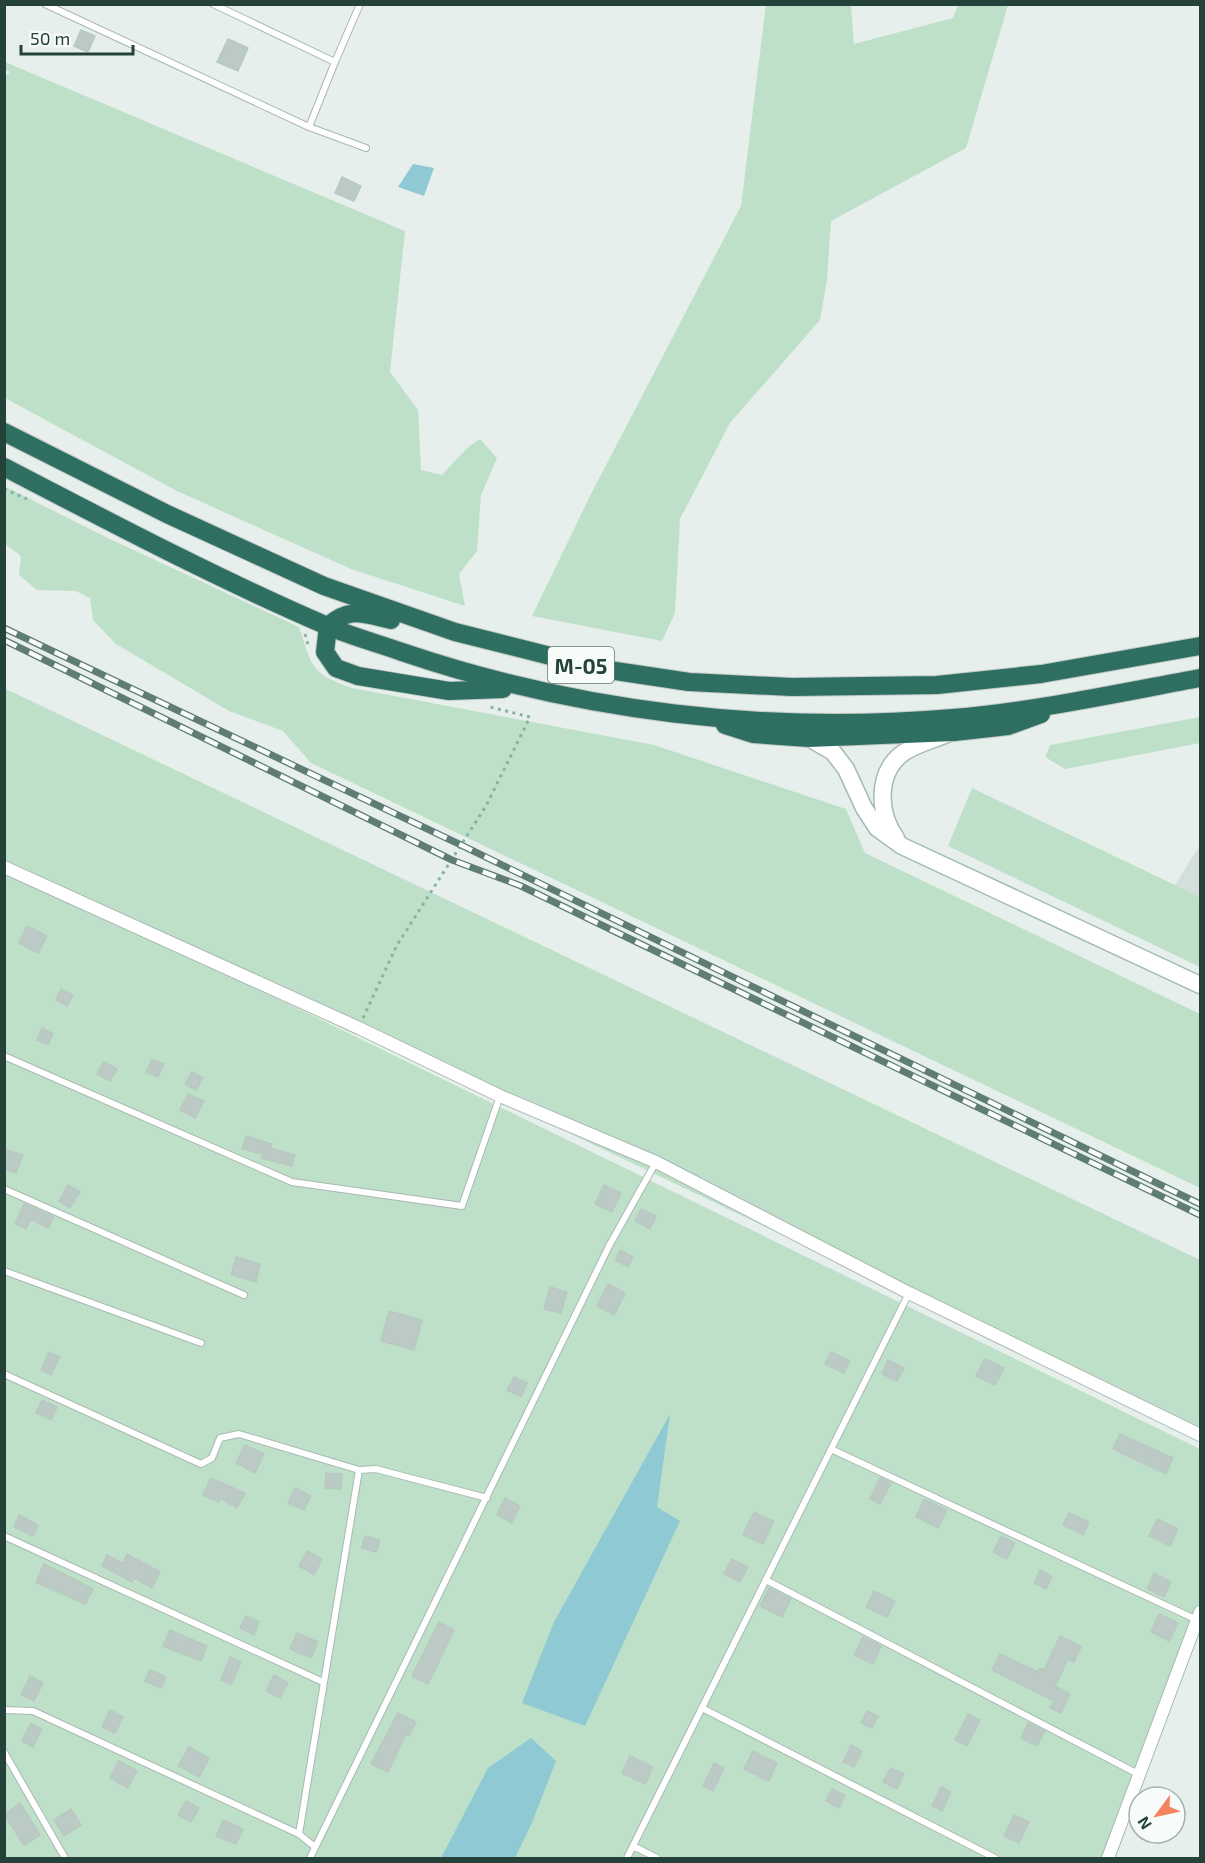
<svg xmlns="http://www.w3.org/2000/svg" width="1205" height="1863" font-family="'Exo 2',sans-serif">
<rect width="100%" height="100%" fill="#e6efeb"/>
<path fill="#d4dfda" d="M1200 845V897L1175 885Z"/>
<path fill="#bfe0c8" d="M766 4 851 5 854 44 953 18 958 5H1008L966 148 831 221 827 280 820 320 730 423 680 519 675 613 662 641 532 616 591 494 741 206Z
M5 62 405 231 390 372 418 410 421 470 442 475 467 448 480 439 497 458 481 495 477 551 459 574 465 606 351 569 177 491 5 398 4 77 10 72 5 70Z
M4 486 112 540 299 627C313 668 310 673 352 688L654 745 846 809 865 853 1200 1014V1188L311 763 283 731 229 711 116 644 93 620 90 598 76 591 37 590 19 575 21 556 5 544Z
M4 688 1200 1260V1435L5 863Z
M1200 717V743L1065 769 1045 757 1050 745Z
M972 788 1200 897V967L948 846Z
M4 865 1200 1449V1602L1104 1858H5Z"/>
<path fill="#8ec9d4" d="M413 164 434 168 424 196 398 187Z
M670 1414 657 1507 680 1521 585 1726 522 1703 554 1622Z
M531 1738 556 1761 531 1825 515 1858H441L488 1768Z"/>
<path fill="#bbcac4" stroke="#b8c9c2" stroke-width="1.5" d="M81 30 95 36 88 52 74 46Z
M228 39 248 48 238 71 217 62Z
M342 177 361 186 354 201 335 193Z
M27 926 47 936 38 953 19 943Z
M61 989 73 995 67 1006 56 1000Z
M42 1028 53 1034 48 1045 37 1040Z
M152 1059 164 1064 158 1077 146 1072Z
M104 1062 117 1069 110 1081 97 1074Z
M192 1072 203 1078 196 1090 185 1084Z
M188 1094 204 1101 195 1118 180 1110Z
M246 1136 272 1144 270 1148 295 1155 292 1166 261 1158 263 1154 242 1149Z
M4 1149 23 1155 16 1173 4 1169Z
M68 1185 80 1192 70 1208 59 1201Z
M604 1185 621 1193 612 1212 595 1204Z
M24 1204 54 1217 48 1228 31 1219 26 1229 15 1224Z
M641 1209 656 1216 650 1229 635 1221Z
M620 1250 633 1257 628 1267 615 1260Z
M236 1257 260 1264 256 1282 231 1275Z
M608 1284 625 1293 614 1315 597 1306Z
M550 1287 567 1292 561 1313 544 1309Z
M389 1311 422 1320 414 1350 381 1341Z
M49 1352 60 1357 51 1375 41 1370Z
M831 1352 850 1361 844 1373 825 1364Z
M985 1359 1004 1368 995 1385 976 1376Z
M888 1360 904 1368 897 1381 882 1374Z
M514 1377 527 1383 521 1397 507 1390Z
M42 1400 57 1407 51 1420 36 1413Z
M1120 1434 1173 1458 1166 1474 1113 1449Z
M245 1445 264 1454 255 1473 236 1463Z
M326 1473 342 1474 341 1489 325 1488Z
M211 1478 245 1493 237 1508 220 1498 219 1502 203 1495Z
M880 1478 891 1483 880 1504 870 1499Z
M295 1488 311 1496 304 1510 288 1503Z
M505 1498 520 1506 512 1523 497 1515Z
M924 1499 947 1510 938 1528 916 1517Z
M754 1512 774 1521 763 1544 743 1535Z
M1069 1513 1089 1522 1083 1535 1063 1525Z
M19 1515 38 1525 33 1536 14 1527Z
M1157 1519 1178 1529 1170 1546 1149 1536Z
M365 1536 380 1540 376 1552 362 1548Z
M1001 1536 1015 1543 1007 1559 993 1552Z
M307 1551 322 1559 314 1575 299 1566Z
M127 1554 160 1572 152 1588 134 1578 132 1582 102 1566 107 1555 123 1563Z
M732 1559 748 1567 740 1582 724 1574Z
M44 1564 93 1589 85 1604 36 1582Z
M1040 1570 1052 1577 1046 1589 1034 1583Z
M1154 1573 1171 1582 1164 1597 1147 1589Z
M769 1588 791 1599 782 1617 760 1606Z
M874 1591 895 1601 887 1617 866 1607Z
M1159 1614 1178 1623 1169 1641 1151 1632Z
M246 1616 259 1622 254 1635 240 1628Z
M439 1622 454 1630 428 1684 412 1676Z
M170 1630 207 1646 201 1661 163 1646Z
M297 1633 318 1642 311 1658 290 1649Z
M1060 1636 1081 1647 1074 1662 1068 1659 1055 1686 1070 1694 1061 1713 1050 1708 1054 1701 992 1670 1000 1654 1038 1672 1040 1668 1044 1670Z
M863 1637 881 1646 873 1664 854 1655Z
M230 1657 241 1662 231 1685 221 1680Z
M150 1670 166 1677 161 1688 145 1681Z
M274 1675 288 1683 280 1698 266 1691Z
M30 1676 43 1683 34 1701 21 1695Z
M110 1710 123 1717 115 1733 102 1727Z
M867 1711 878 1716 872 1728 861 1723Z
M398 1713 416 1722 409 1736 406 1734 388 1772 371 1764Z
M968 1714 980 1720 967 1746 955 1740Z
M31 1723 42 1729 33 1747 22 1741Z
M1028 1723 1045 1731 1037 1746 1021 1738Z
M851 1745 862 1751 854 1767 843 1762Z
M189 1747 209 1758 199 1777 178 1766Z
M753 1751 777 1763 769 1781 744 1769Z
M630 1756 653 1767 645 1784 622 1773Z
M119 1761 137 1771 128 1788 110 1778Z
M714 1763 724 1768 713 1791 703 1786Z
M890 1768 904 1774 897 1789 883 1782Z
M941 1787 951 1792 942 1811 932 1806Z
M832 1789 845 1795 839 1808 826 1801Z
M186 1801 199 1808 191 1822 178 1815Z
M20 1803 40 1835 24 1845 4 1815Z
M71 1809 81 1825 64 1836 54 1820Z
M1014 1815 1029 1822 1019 1843 1004 1836Z
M223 1820 243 1829 236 1844 216 1836Z"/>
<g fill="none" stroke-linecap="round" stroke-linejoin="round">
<g stroke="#a8b8b2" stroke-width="8">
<path id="lane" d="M45 4 309 127 366 148
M213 4 335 62 309 127
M335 62 360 4
M4 1056 292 1182 462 1206 500 1096
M4 1189 244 1295
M4 1271 201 1343
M4 1374 201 1464 212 1458 220 1438 239 1434 359 1470 299 1834
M831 1449 1197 1620
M359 1470 376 1469 487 1498
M4 1536 323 1682
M766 1580 1140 1775
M702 1708 995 1858
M4 1710 33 1711 299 1834 315 1847
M4 1752 65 1858
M633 1846 657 1858
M310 1858 609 1246 656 1162
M627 1858 909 1293"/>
</g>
<g stroke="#a8b8b2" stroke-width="14">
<path id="street" d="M4 867 359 1028 500 1096 656 1162 909 1293 1200 1435
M1108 1858 1200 1612"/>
</g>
<g stroke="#a4bbb3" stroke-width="19">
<path id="secondary" d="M809 738 833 752 846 769 864 808 877 828 902 846 1200 985
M896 838C878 813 876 773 903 753 916 744 933 740 947 734"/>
</g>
<g stroke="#c2cac8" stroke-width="20">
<path id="highway" d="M4 432 167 514 324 586 455 632 602 669 689 682 792 687 937 685 1041 674 1200 646
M4 467C110 522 216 578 325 625 350 636 377 643 402 652 579 712 767 734 953 718 1036 711 1119 693 1200 678
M391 620C364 614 350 606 328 626L325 652 336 668 358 676 449 691 503 689
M725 725 753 734 809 738 954 732 1008 726 1041 714"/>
</g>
<path stroke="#86b3a5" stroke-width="3" stroke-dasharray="3 4.5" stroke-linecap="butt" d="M4 489 27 499
M305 634 309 648
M363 1018 397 945 486 806 530 717 490 707"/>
<use href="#lane" stroke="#fff" stroke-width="6"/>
<use href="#street" stroke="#fff" stroke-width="12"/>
<use href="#secondary" stroke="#fff" stroke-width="16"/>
<use href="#highway" stroke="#2f6f62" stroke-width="18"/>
<g stroke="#5f7d75" stroke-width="7">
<path id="rail" d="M4 628 459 844 1200 1204
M4 640 452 860 521 886 1200 1215"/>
</g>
<use href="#rail" stroke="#f7fbf9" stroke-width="4.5" stroke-dasharray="14" stroke-linecap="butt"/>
</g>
<g text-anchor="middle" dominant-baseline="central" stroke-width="5" stroke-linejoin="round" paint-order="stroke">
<rect fill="#f7fbf9" stroke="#637a73" stroke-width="1.5" x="548" y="647" width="66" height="36" rx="4.5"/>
<g font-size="21" font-weight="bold" fill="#24423a">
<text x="581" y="665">М-05</text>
</g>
</g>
<rect width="1205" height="1863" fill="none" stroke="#24423a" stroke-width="12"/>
<g transform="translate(1157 1815) rotate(237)"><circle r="28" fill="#f7fbf9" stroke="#a3b1ad" stroke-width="1.5"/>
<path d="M0-4.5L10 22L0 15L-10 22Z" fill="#f4845f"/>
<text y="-9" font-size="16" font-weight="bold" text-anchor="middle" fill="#24423a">N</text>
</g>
<path d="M21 45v9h112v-9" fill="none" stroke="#24423a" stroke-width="3"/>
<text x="30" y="45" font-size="18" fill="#24423a" stroke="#f7fbf9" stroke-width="4.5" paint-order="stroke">50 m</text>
</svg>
